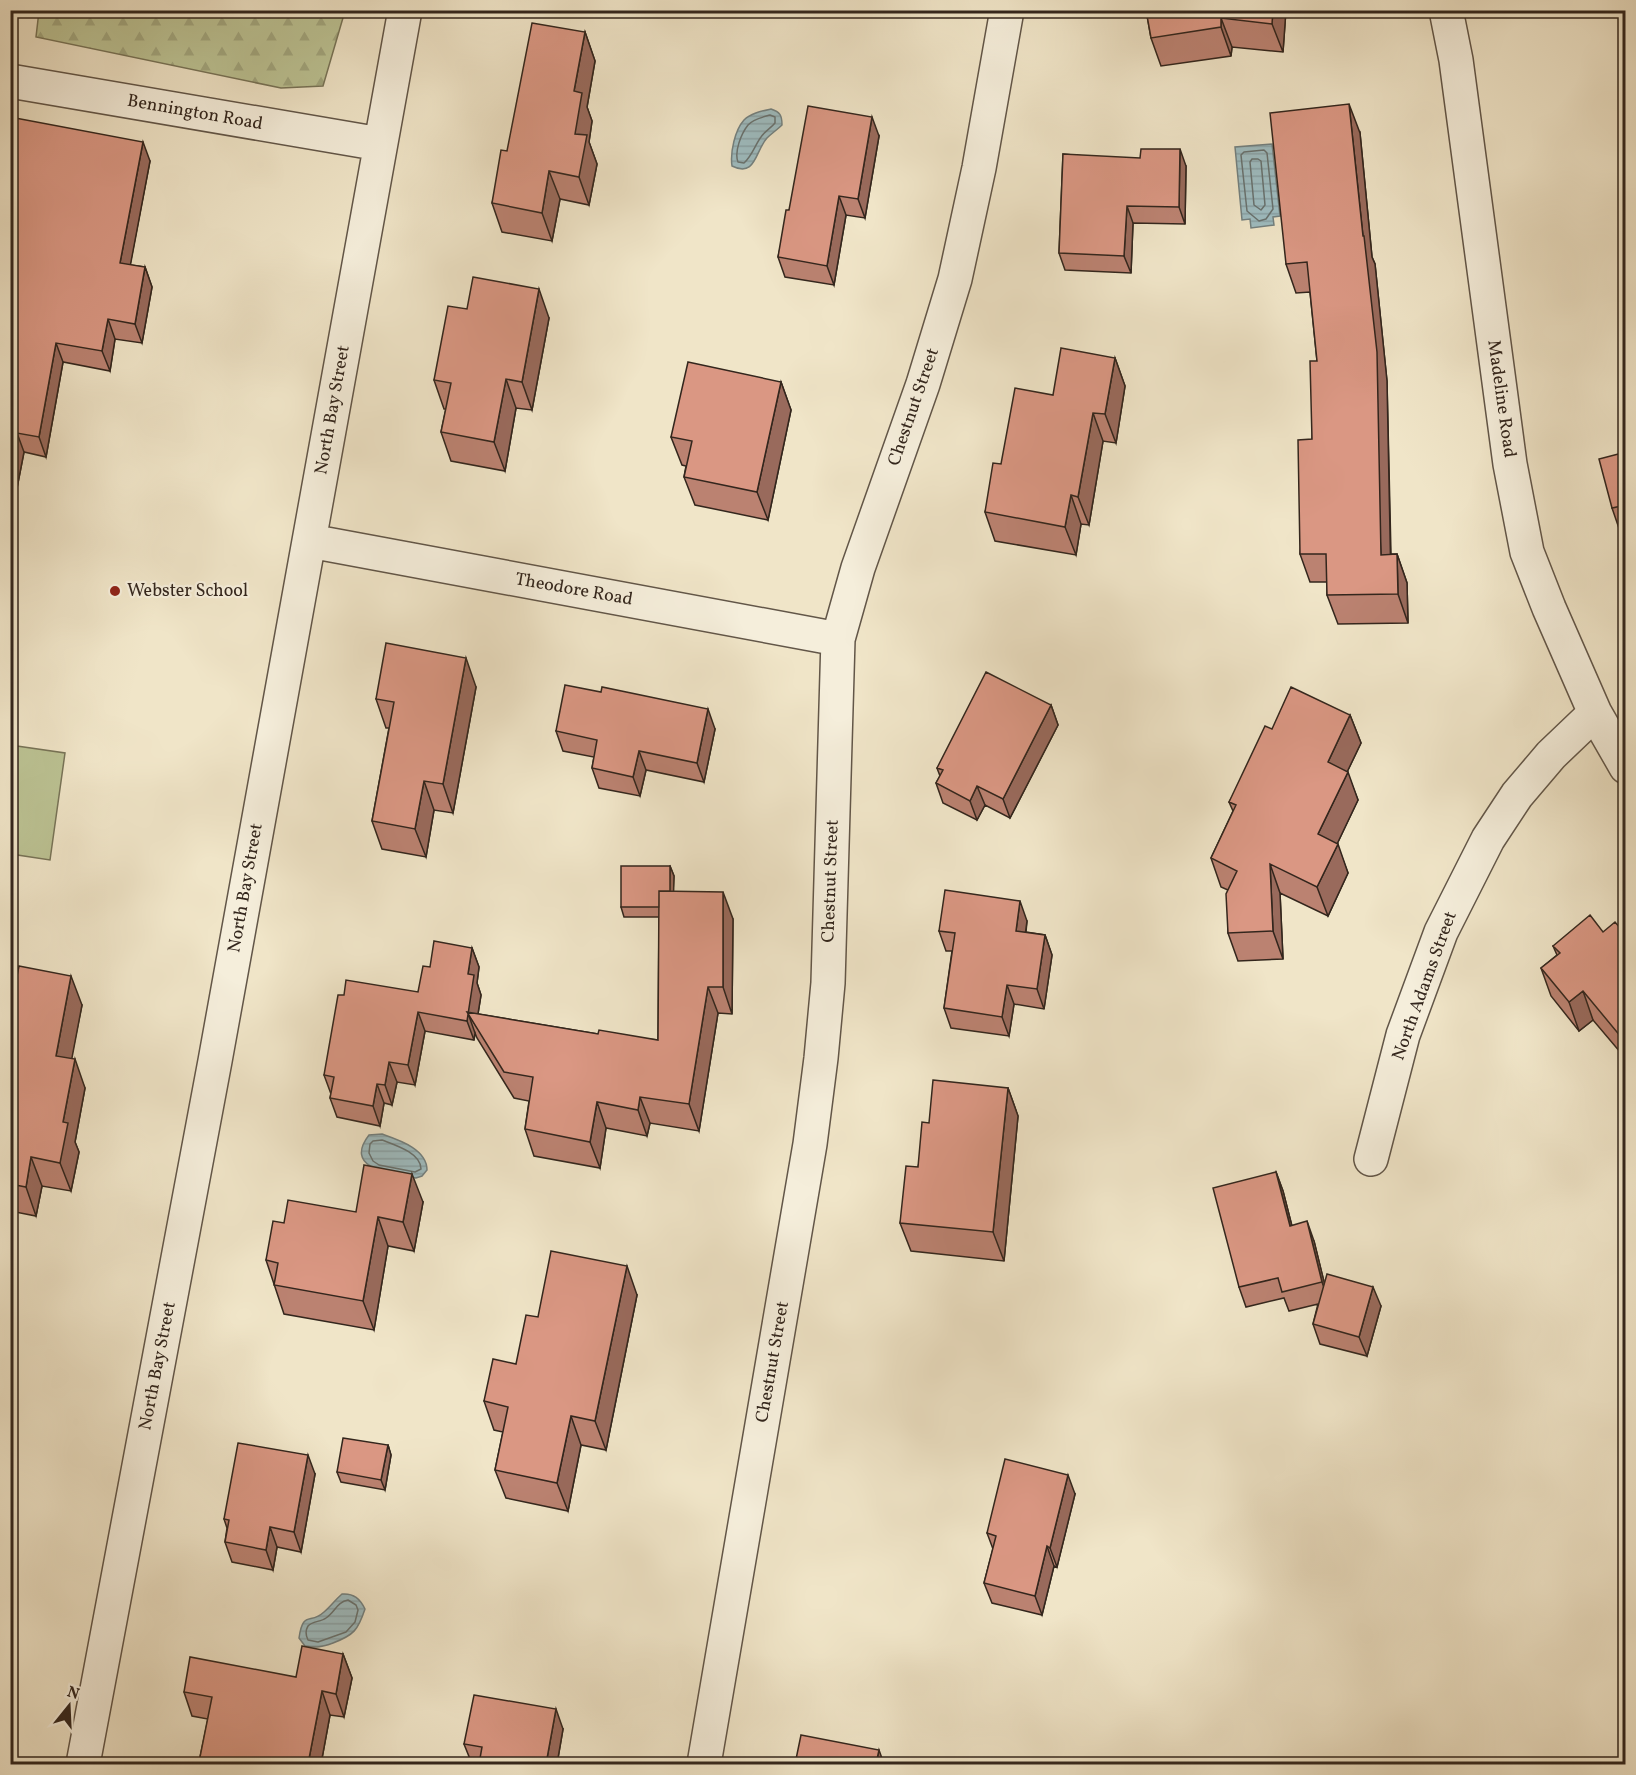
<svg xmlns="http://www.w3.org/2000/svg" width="1636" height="1775" font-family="Vollkorn,serif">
<defs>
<pattern id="forest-firs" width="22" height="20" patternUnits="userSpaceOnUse" patternTransform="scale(1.5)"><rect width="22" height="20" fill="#bcc394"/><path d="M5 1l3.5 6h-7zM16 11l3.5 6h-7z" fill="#a2a77f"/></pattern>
<pattern id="water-rules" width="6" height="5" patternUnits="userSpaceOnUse" patternTransform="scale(1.5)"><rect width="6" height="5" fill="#9ebcc0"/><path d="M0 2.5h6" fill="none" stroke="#89a1a5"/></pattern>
</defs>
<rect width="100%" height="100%" fill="#f0e5c8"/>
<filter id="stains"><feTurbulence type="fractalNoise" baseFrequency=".00333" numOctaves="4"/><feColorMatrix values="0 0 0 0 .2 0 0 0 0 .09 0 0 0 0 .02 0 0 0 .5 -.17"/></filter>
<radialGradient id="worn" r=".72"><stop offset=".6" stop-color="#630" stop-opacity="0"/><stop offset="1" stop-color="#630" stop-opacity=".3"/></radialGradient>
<path fill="url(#forest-firs)" stroke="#787458" stroke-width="1.5" d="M39 11V10L345 11 323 86 281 88 36 37Z"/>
<path fill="#bcc394" stroke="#787458" stroke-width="1.5" d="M10 745 65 753 50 860 11 854Z"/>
<path fill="url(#water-rules)" stroke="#73807f" stroke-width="1.5" d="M771 109C780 112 782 115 782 125 777 130 772 133 767 138 755 151 756 178 732 166 730 152 735 130 744 120 751 113 762 111 771 109Z
M1272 144 1280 216 1273 217 1274 225 1251 228 1250 219 1242 220 1235 147Z
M382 1134C399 1140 427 1149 427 1170L422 1176 416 1178C394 1174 342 1170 369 1135Z
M342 1594C354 1593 360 1599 365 1609 358 1630 354 1635 333 1643 322 1647 316 1648 305 1646L299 1638C303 1610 310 1625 324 1612 331 1606 335 1600 342 1594Z"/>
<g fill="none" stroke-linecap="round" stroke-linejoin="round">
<path stroke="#68716e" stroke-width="1.5" d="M770 115 775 117V123C771 128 765 131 761 137 755 145 752 156 744 163L738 162C734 152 741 134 748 125 753 119 763 117 770 115Z
M1264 150 1267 153 1273 209 1266 219 1259 221 1247 211 1241 155 1244 152Z
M1252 159H1258L1261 161 1265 205 1261 210 1254 205 1250 162Z
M382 1140C395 1145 421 1153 421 1169L415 1172 379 1165 373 1161 369 1153 370 1144 373 1141Z
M348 1600 356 1605 358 1610 355 1622 346 1632 318 1642 308 1640C306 1636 305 1631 308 1626 312 1621 321 1622 326 1618 335 1612 337 1602 348 1600Z"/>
<g stroke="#625648" stroke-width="36">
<path id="street" d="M1446 10 1456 60 1510 464 1527 552 1549 608 1595 713 1626 767
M10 81 380 144
M310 541 838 639
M1371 1159 1403 1035 1441 932 1488 839 1517 795 1551 755 1595 713
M83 1764 215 1061 405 10
M704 1764 810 1144 821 1058 828 983 838 639 858 568 923 384 955 279 979 168 1007 10"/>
</g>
<use href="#street" stroke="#f5eedb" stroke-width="33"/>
</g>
<path fill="#bb8271" stroke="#33261d" stroke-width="1.5" d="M1146 10H1286L1283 52 1232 47 1231 56 1161 66 1151 38Z
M585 32 595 61 587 107 592 121 589 142 597 164 589 205 560 199 552 241 502 232 492 203 507 151Z
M10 117 150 161 130 265 145 267 152 287 142 343 115 339 110 371 63 362 46 457 24 452 10 524Z
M1360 133 1372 257 1375 264 1387 381 1391 554H1397L1407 583 1408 623 1338 624 1327 595V582H1310L1300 554 1312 439 1317 361 1310 292 1296 293 1286 264Z
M879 136 865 218 846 215 834 285 785 277 778 257 789 210Z
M1063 154 1186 166 1185 224 1133 223 1131 273 1065 270 1059 253Z
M467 309 549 318 532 410 516 408 505 471 451 461 441 432 446 409H444L434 380Z
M1115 358 1125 386 1116 443 1103 441 1089 525 1081 524 1076 555 995 541 985 512 1001 464 1053 395Z
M781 382 791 410 768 520 695 505 684 477 686 466 682 465 671 437Z
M1626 452V536L1622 537 1612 508Z
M476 687 453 813 434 810 426 857 382 849 372 821 389 728H386L376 699Z
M1051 705 1058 725 1010 818 985 805 977 820 943 803 936 783 940 776 937 768Z
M1350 715 1361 743 1347 772 1358 800 1337 844 1348 873 1328 916 1280 893 1283 959 1238 961 1228 933V890L1221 887 1211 858 1233 811 1229 802 1272 729Z
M715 729 704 782 646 770 640 796 599 788 592 768 594 757 563 751 556 731Z
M670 866 674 876 673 892 733 919 732 1014 718 1013 699 1131 650 1123 647 1136 606 1128 600 1168 534 1156 525 1129 529 1101 514 1098 477 1038 475 1033 474 1040 425 1031 415 1085 397 1082 392 1105 384 1103 380 1126 337 1117 330 1098 331 1094 324 1075 418 992 430 967 472 948 479 967 477 983 481 995 478 1014 598 1034 658 1040 659 917H624L621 907Z
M1027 921 1026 932 1045 935 1052 955 1044 1009 1014 1004 1009 1036 951 1028 944 1008 952 951H946L939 931Z
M1603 932 1626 935V1059L1593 1020 1579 1031 1551 996 1541 968 1557 955 1553 946Z
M82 1005 71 1059 85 1088 75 1142 79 1152 71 1191 42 1186 36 1216 10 1211V1010Z
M1008 1088 1018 1116 1004 1261 911 1251 900 1223 918 1167 929 1123Z
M1276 1172 1283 1191 1292 1226 1314 1241 1324 1282 1381 1306 1367 1356 1320 1344 1313 1324 1318 1304 1289 1311 1284 1298 1246 1307 1239 1287Z
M423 1202 414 1251 388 1246 374 1330 284 1314 266 1260 284 1223 356 1212Z
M637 1295 606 1450 581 1445 568 1511 506 1498 495 1470 503 1432 494 1430 484 1401 516 1364 538 1317Z
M388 1445 391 1455 385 1490 341 1482 337 1472Z
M315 1474 301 1552 277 1547 273 1570 232 1562 225 1542 227 1528 224 1519Z
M1075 1494 1057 1567 1054 1566 1042 1615 992 1603 984 1583 993 1549 987 1533Z
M343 1654 352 1678 344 1717 330 1715 321 1764H200L199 1762 208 1719 192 1716 184 1692 296 1677Z
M563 1729 557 1764H472L464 1744Z"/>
<path fill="#996a5c" stroke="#33261d" stroke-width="1.5" d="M1273 10H1286L1283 52 1272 24Z
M1221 18 1232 47 1231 56 1221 27Z
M585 32 595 61 587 107 592 121 589 142 597 164 589 205 579 177 575 134 574 91Z
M1349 104 1360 133 1372 257 1375 264 1387 381 1391 583 1381 555 1363 236Z
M872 117 879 136 865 218 858 199Z
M143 142 150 161 127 283 120 263Z
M1180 149 1186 166 1185 224 1179 207Z
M549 171 560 199 552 241 542 213Z
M839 196 846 215 834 285 827 266Z
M1127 206 1133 223 1131 273 1124 256Z
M145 267 152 287 142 343 135 324Z
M539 289 549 318 532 410 522 382Z
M108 319 115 339 110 371 102 351Z
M56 343 63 362 46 457 39 437Z
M1115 358 1125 386 1116 443 1105 414Z
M506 379 516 408 505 471 494 442Z
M781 382 791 410 768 520 757 492Z
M1093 413 1103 441 1089 525 1078 497Z
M17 433 24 452 10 524V466Z
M1071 495 1081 524 1076 555 1065 527Z
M1397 554 1407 583 1408 623 1398 594Z
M10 621 17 638 10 673Z
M466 658 476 687 453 813 443 784Z
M1051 705 1058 725 1010 818 1003 799Z
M708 709 715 729 704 782 697 763Z
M1350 715 1361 743 1338 791 1328 762Z
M639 751 646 770 640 796 633 777Z
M1348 772 1358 800 1328 863 1318 834Z
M424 781 434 810 426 857 415 829Z
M977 786 985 805 977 820 970 801Z
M1338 844 1348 873 1328 916 1317 887Z
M1270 864 1280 893 1283 959 1273 931Z
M670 866 674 876 673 918 669 908Z
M723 892 733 919 732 1014 723 987Z
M1020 901 1027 921 1023 950 1016 931Z
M1045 935 1052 955 1044 1009 1037 989Z
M472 948 479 967 477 983 481 995 476 1026 468 1013V974Z
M71 976 82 1005 67 1084 56 1056Z
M1007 985 1014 1004 1009 1036 1002 1017Z
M708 987 718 1013 699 1131 689 1104Z
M1583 991 1593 1020 1579 1031 1569 1002Z
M418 1012 425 1031 415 1085 408 1065Z
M468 1013 475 1033 474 1040 467 1021Z
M75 1059 85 1088 75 1142 79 1152 71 1191 60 1163 63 1122Z
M389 1062 397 1082 392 1105 385 1085Z
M377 1084 384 1103 380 1126 373 1106Z
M1008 1088 1018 1116 1004 1261 993 1232Z
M640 1097 650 1123 647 1136 638 1110Z
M597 1102 606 1128 600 1168 590 1142Z
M31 1157 42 1186 36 1216 26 1187Z
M1276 1172 1283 1191 1297 1246 1290 1226Z
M412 1174 423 1202 414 1251 403 1222Z
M378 1217 388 1246 374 1330 363 1301Z
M1307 1221 1314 1241 1329 1302 1322 1282Z
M627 1266 637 1295 606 1450 595 1421Z
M1373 1287 1381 1306 1367 1356 1359 1337Z
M571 1416 581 1445 568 1511 557 1483Z
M388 1445 391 1455 385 1490 381 1480Z
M308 1455 315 1474 301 1552 294 1532Z
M1068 1475 1075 1494 1057 1567 1050 1548Z
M270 1527 277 1547 273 1570 266 1550Z
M1047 1546 1054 1566 1042 1615 1035 1596Z
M343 1654 352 1678 344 1717 336 1694Z
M322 1691 330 1715 321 1764H308Z
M556 1709 563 1729 557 1764H546Z
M879 1750 884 1764H876Z"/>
<path fill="#da9783" stroke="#33261d" stroke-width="1.5" d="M1146 10H1273L1272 24 1221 18V27L1151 38Z
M532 23 585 32 574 91 582 93 575 134 587 135 579 177 549 171 542 213 492 203 501 150 507 151Z
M1349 104 1363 236H1364L1377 352 1381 555 1397 554 1398 594 1327 595 1326 554H1300L1298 440 1312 439 1310 361H1317L1307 262 1286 264 1270 113Z
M808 106 872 117 858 199 839 196 827 266 778 257 786 210H789Z
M10 117 143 142 120 263 145 267 135 324 108 319 102 351 56 343 39 437 17 433 10 466Z
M1141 149H1180L1179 207 1127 206 1124 256 1059 253 1063 154 1140 158Z
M473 277 539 289 522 382 506 379 494 442 441 432 451 383 434 380 448 306 467 309Z
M1061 348 1115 358 1105 414 1093 413 1078 497 1071 495 1065 527 985 512 993 463 1001 464 1015 388 1053 395Z
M688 362 781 382 757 492 684 477 692 441 671 437Z
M1626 452V505L1612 508 1599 459Z
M386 643 466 658 443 784 424 781 415 829 372 821 394 702 376 699Z
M986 672 1051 705 1003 799 977 786 970 801 936 783 943 770 937 768Z
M565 685 601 692 602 687 708 709 697 763 639 751 633 777 592 768 597 740 556 731Z
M1291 687 1350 715 1328 762 1348 772 1318 834 1338 844 1317 887 1270 864 1273 931 1228 933 1226 894 1237 871 1211 858 1236 805 1229 802 1265 726 1272 729Z
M621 866H670V891H659V907H621Z
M945 890 1020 901 1016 931 1045 935 1037 989 1007 985 1002 1017 944 1008 955 933 939 931Z
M659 891 723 892V987H708L689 1104 640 1097 638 1110 597 1102 590 1142 525 1129 533 1077 504 1072 467 1012 598 1034 599 1030 658 1040Z
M1590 915 1603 932 1615 922 1626 935V1043L1583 991 1569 1002 1541 968 1560 953 1553 946Z
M434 941 472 948 468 974 474 975 467 1021 418 1012 408 1065 389 1062 385 1085 377 1084 373 1106 330 1098 334 1077 324 1075 338 995H344L346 980 418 992 423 966 430 967Z
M19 966 71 976 56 1056 75 1059 63 1122 68 1123 60 1163 31 1157 26 1187 10 1184V1010Z
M933 1080 1008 1088 993 1232 900 1223 906 1166 918 1167 922 1122 929 1123Z
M364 1165 412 1174 403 1222 378 1217 363 1301 274 1285 278 1263 266 1260 273 1221 284 1223 288 1200 356 1212Z
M1276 1172 1290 1226 1307 1221 1322 1282 1282 1292 1278 1278 1239 1287 1213 1188Z
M551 1251 627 1266 595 1421 571 1416 557 1483 495 1470 508 1407 484 1401 493 1359 516 1364 526 1315 538 1317Z
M1327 1274 1373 1287 1359 1337 1313 1324Z
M343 1438 388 1445 381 1480 337 1472Z
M238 1443 308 1455 294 1532 270 1527 266 1550 225 1542 229 1520 224 1519Z
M1005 1459 1068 1475 1050 1548 1047 1546 1035 1596 984 1583 996 1536 987 1533Z
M302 1646 343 1654 336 1694 322 1691 308 1764H210L199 1762 212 1697 184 1692 190 1657 296 1677Z
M474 1695 556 1709 546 1764H479L482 1747 464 1744Z
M801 1735 879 1750 876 1764H795Z"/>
<circle fill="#8f2418" stroke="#f5eedb" stroke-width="2" cx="115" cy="591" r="6"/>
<g text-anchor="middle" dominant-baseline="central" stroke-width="4.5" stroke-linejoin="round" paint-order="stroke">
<g font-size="18" fill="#33261d" stroke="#f5eedb">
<text transform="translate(195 113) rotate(10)">Bennington Road</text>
<text transform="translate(1501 399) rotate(82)">Madeline Road</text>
<text transform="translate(914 407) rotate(-71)">Chestnut Street</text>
<text transform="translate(333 410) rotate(-80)">North Bay Street</text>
<text transform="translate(574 590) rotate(10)">Theodore Road</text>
<text transform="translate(831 881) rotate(-88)">Chestnut Street</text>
<text transform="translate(246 888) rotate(-80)">North Bay Street</text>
<text transform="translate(1425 986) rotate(-70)">North Adams Street</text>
<text transform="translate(773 1362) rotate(-80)">Chestnut Street</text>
<text transform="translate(158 1366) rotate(-79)">North Bay Street</text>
</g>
<g font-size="18" fill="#33261d" stroke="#f5eedb" text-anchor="start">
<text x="127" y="591">Webster School</text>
</g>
</g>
<rect width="1636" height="1775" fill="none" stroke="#f0e5c8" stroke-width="36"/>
<rect x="12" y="12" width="1612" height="1751" fill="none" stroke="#33261d" stroke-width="3"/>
<rect x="18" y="18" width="1600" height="1739" fill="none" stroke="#33261d" stroke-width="1.5"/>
<g transform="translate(69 1706) rotate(18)" stroke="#f5eedb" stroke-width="4.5" paint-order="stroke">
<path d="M0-4.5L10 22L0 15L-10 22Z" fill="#33261d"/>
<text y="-9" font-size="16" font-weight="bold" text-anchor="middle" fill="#33261d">N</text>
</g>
<rect width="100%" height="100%" filter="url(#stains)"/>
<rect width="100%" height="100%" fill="url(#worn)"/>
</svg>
